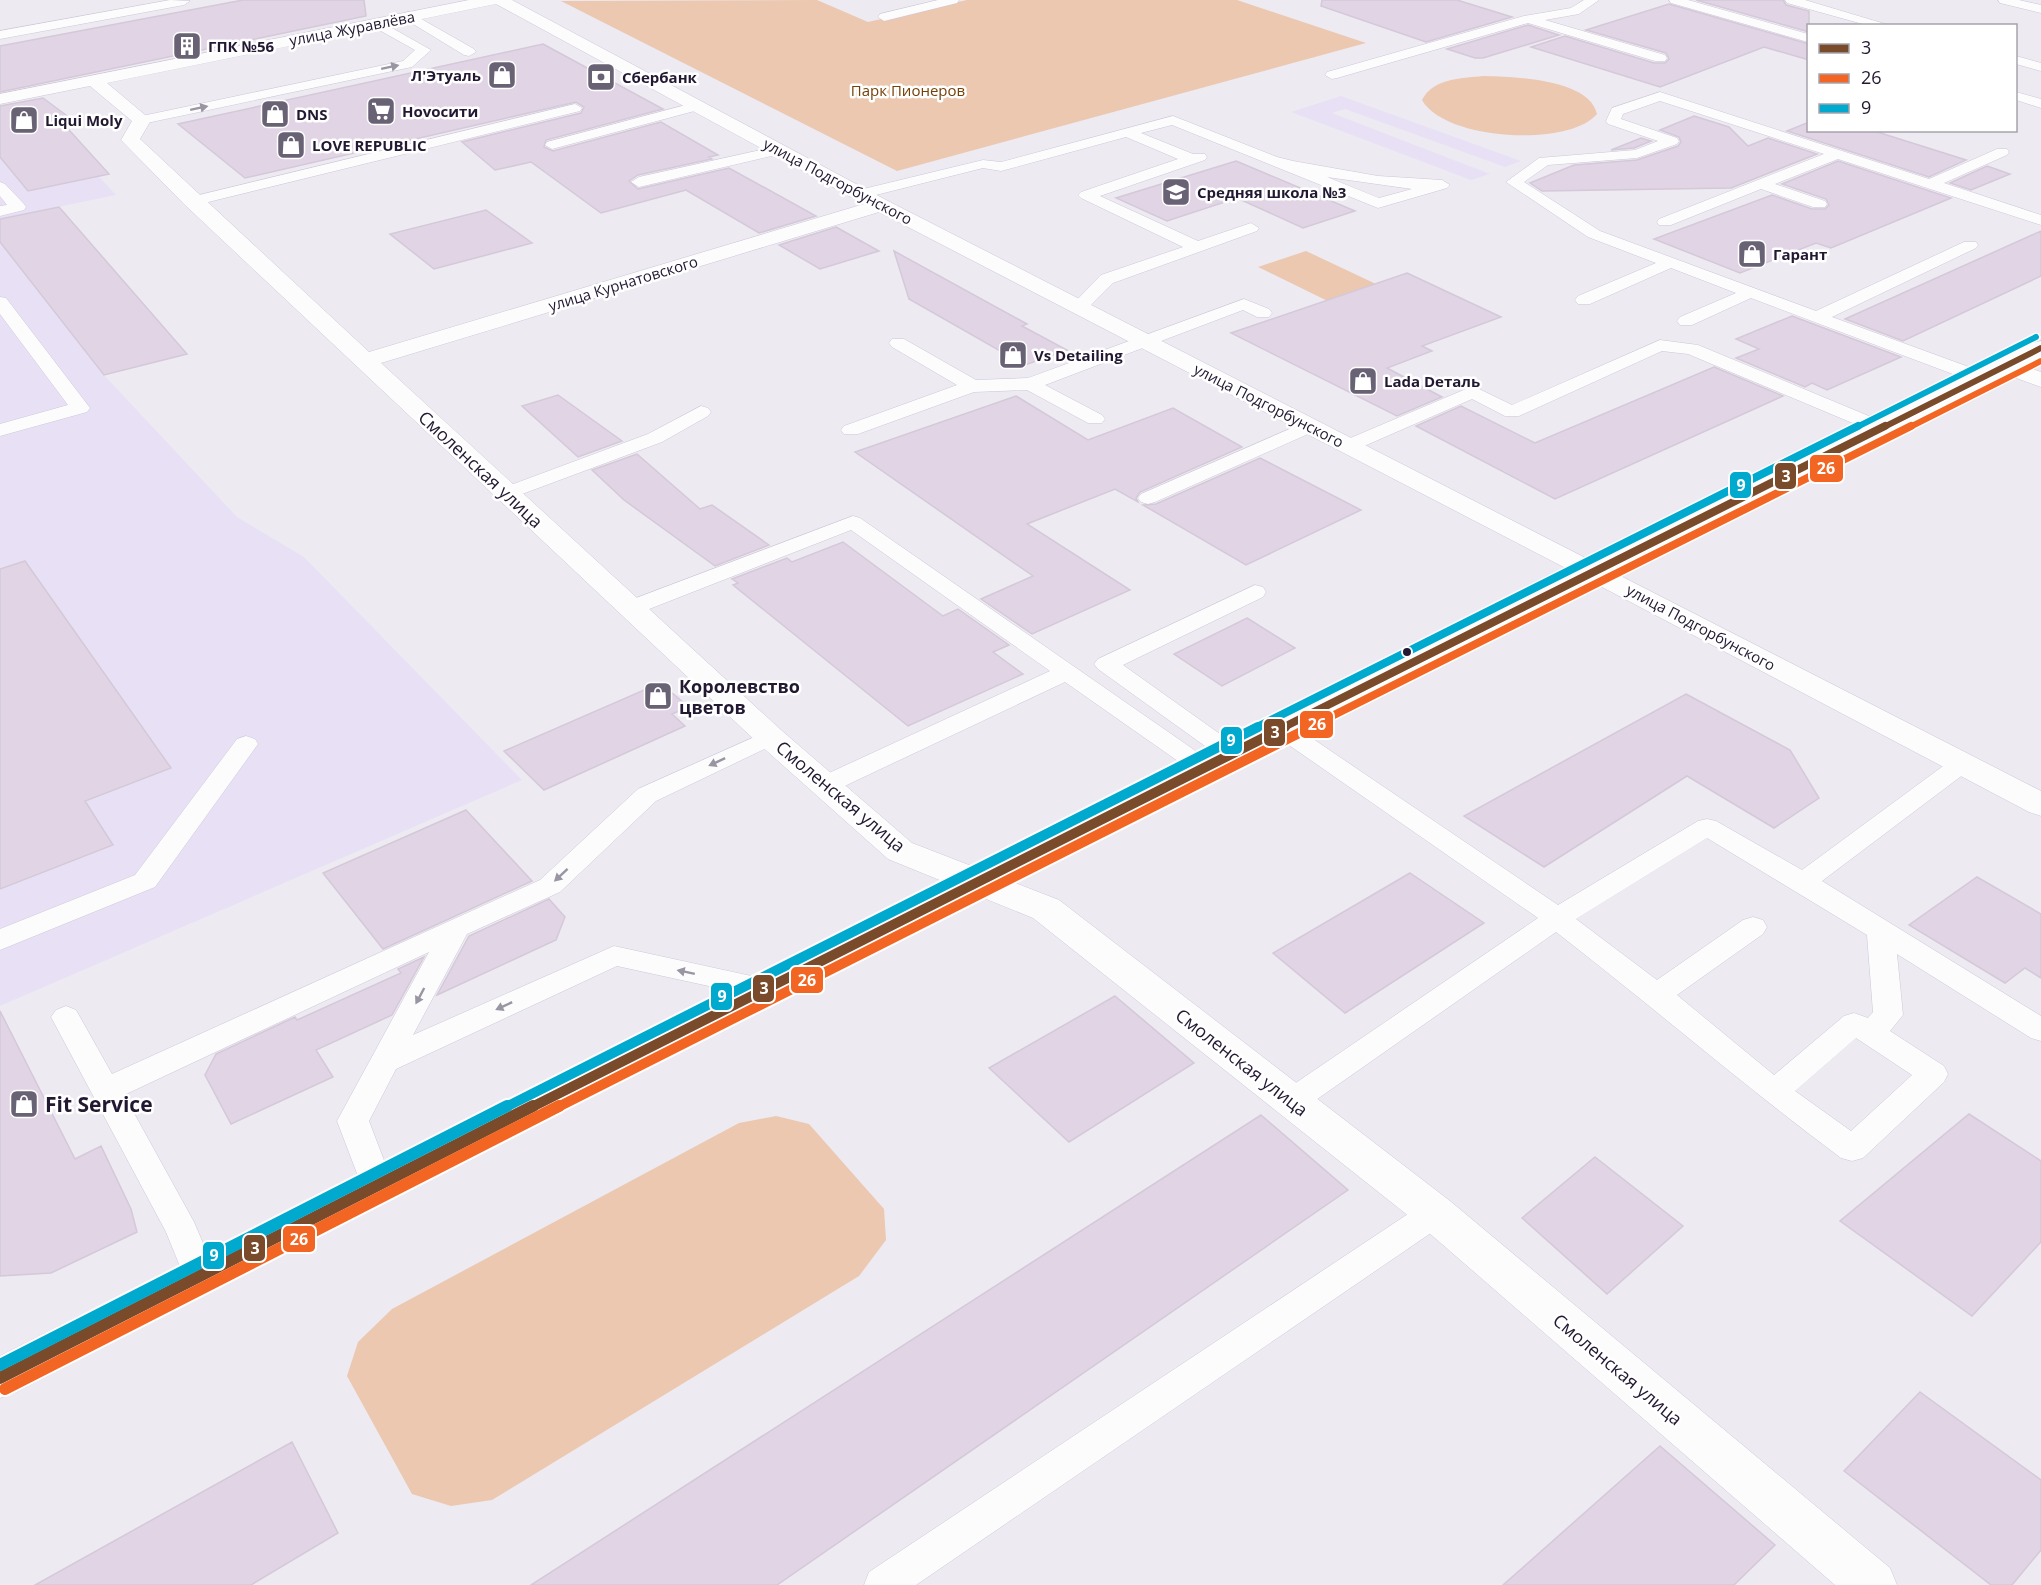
<svg xmlns="http://www.w3.org/2000/svg" width="2041" height="1585" font-family="'Open Sans',sans-serif">
<rect width="100%" height="100%" fill="#edeaf2"/>
<path fill="#e8e1f6" d="M1341 96 1521 161 1505 167 1345 109 1332 113 1490 174 1471 180 1291 112Z
M49 123 116 195 0 219V133Z
M0 242 104 375 237 517 304 557 522 780 0 1006Z"/>
<path fill="#ebc8af" d="M817 0 868 22 967 0H1237L1366 43 897 171 561 1Z
M1485 76C1515 77 1589 79 1597 114 1568 148 1444 140 1422 100 1433 78 1463 78 1485 76Z
M1306 251 1395 293 1346 310 1258 267Z
M776 1116 809 1124 884 1209 886 1240 859 1276 492 1500 451 1506 412 1494 347 1376 358 1342 392 1309 739 1123Z"/>
<path fill="#e0d4e5" stroke="#d4c9d8" stroke-width="1.5" d="M243 0H364L366 16 0 92V46Z
M1322 0H1457L1512 17 1426 42 1321 6Z
M1696 0H1783L1786 5 1809 11V32Z
M1669 4 1809 44V60L1764 47 1660 87 1531 47 1565 36 1654 63H1665L1669 59 1666 53 1586 30Z
M1528 25 1559 35 1483 58H1475L1447 49Z
M543 44 663 109 546 140 544 147 553 151 661 122 718 155 709 157 712 159 638 175 629 181 638 189 729 168 816 216 759 233 686 190 601 213 531 162 495 170 462 142 581 113 584 107 576 102 245 178 178 124Z
M43 98 70 118 60 120 109 174 28 191 0 157V106Z
M1694 116 1729 127 1748 146 1768 138 1817 154 1731 188 1542 191 1530 183 1574 165 1637 160 1678 146 1681 142 1679 137 1660 130Z
M1809 122V130H1871L1966 160 1929 177 1787 131Z
M1641 138 1651 141 1634 148 1611 150Z
M1236 161 1355 211 1303 228 1237 198 1167 221 1116 198Z
M1838 161 1951 198 1831 248 1816 243 1740 273 1654 239 1772 195 1812 209H1825L1829 205 1826 199 1782 184Z
M1987 166 2010 174 1971 190 1950 183Z
M59 207 187 354 104 375 0 242V219Z
M486 210 532 243 434 269 390 234Z
M836 227 879 251 820 269 779 245Z
M2041 231V276L1903 341 1845 319Z
M894 251 1027 324 1022 326 1067 350 1025 365 909 299Z
M1407 273 1501 317 1422 346 1432 351 1387 368 1442 397 1397 416 1231 333Z
M1792 316 1901 357 1827 390 1812 383 1805 387 1736 358 1759 349 1736 339Z
M1714 367 1783 396 1555 499 1416 426 1461 406 1535 443Z
M558 395 622 441 578 457 522 406Z
M1016 396 1088 440 1173 408 1242 447 1140 492 1136 498 1138 502 1115 489 1027 524 1130 590 1032 634 981 599 1033 576 855 452Z
M637 454 700 509 712 505 769 545 715 566 624 500 592 470Z
M1260 458 1361 510 1246 565 1143 505 1156 504Z
M843 542 943 616 958 609 1009 645 993 652 1023 674 908 726 733 585 738 583 732 579 787 558 792 562Z
M25 561 171 768 85 801 113 845 0 889V569Z
M1247 618 1295 648 1222 686 1174 654Z
M660 683 689 707 672 714 685 726 544 790 504 751Z
M1686 694 1790 750 1819 798 1774 828 1687 776 1544 867 1464 816Z
M466 810 532 881 383 949 323 873Z
M1410 873 1484 923 1345 1013 1273 953Z
M1977 877 2041 914V978L2025 968 2005 983 1909 925Z
M549 899 565 917 556 940 437 995 469 936Z
M424 957 392 1015 316 1050 333 1077 231 1124 205 1075 216 1054 295 1017 297 1020 401 973 398 969Z
M1115 996 1194 1063 1069 1142 989 1068Z
M0 1011 75 1159 101 1146 131 1209 137 1232 51 1273 0 1276Z
M1969 1114 2041 1161V1242L1972 1316 1840 1221Z
M1261 1115 1348 1190 777 1585H531Z
M1595 1157 1683 1226 1607 1294 1522 1218Z
M1920 1392 2041 1480V1550L2012 1585H1991L1844 1471Z
M292 1442 338 1533 251 1585H35Z
M1660 1446 1775 1545 1734 1585H1503Z"/>
<g fill="none" stroke-linecap="round" stroke-linejoin="round">
<g stroke="#cec7d8" stroke-width="1">
<path id="service" d="M170 0 190 1 184 5 0 39V31Z
M938 0H959L957 3 884 21 878 17 880 14Z
M1584 0H1599L1579 14 1545 20 1665 55 1667 58 1665 61H1655L1528 23 1337 78 1332 79 1325 75 1327 72 1524 16 1571 8Z
M1669 0H1688L1808 34V42L1671 3Z
M1785 0H1805L1892 26H1870L1787 3Z
M1998 0H2019L2041 5V13L2000 3Z
M409 12 474 49 476 52 469 56 464 55 405 19 403 16 405 13Z
M376 19 431 50 412 67 407 68 142 124 135 120 142 116 403 61 415 50 372 26 370 23Z
M2016 56 2041 63V71L2016 64Z
M1660 92 1929 179 1997 149H2007L2009 152 2007 155 1944 183 2041 215V225L1838 159 1775 184 1825 201 1827 204 1825 207H1813L1761 189 1671 225H1659L1657 222 1659 219 1824 154 1660 101 1623 114 1621 119 1677 138 1679 141 1677 144 1637 158 1548 165 1524 182 1600 231 1816 311 1964 242H1976L1978 245 1976 248 1832 317 1988 374 1990 378 1988 382H1974L1751 298 1692 325H1680L1677 321 1680 317 1736 293 1671 268 1590 304H1578L1575 300 1578 296 1656 263 1588 237 1506 182 1539 158 1635 150 1658 141 1608 124 1606 121 1612 108Z
M2016 92 2041 99V108L2016 100Z
M697 102 702 103 704 106 702 109 552 149 545 145 547 142Z
M575 104 582 108 580 111 192 206 184 201 187 198Z
M1173 116 1277 157 1293 161 1378 176 1442 180 1450 185 1447 188 1378 208 1172 125 1141 133 1193 154H1205L1207 157 1205 160 1100 196 1198 241 1251 223 1259 228 1257 231 1113 283 1085 311H1073L1070 307 1101 275 1183 247 1081 198 1078 195 1081 192 1178 159 1126 137 1001 171 983 168 860 199 852 194 855 191 983 160 1001 162ZM1327 177 1412 189 1379 198Z
M779 146 784 147 786 150 784 153 639 187 631 182 639 177Z
M0 182 5 184 24 204 26 207 24 210 0 216V206L7 205 0 196Z
M0 297 6 298 87 404 90 408 87 412 0 436V424L68 405 0 314Z
M1244 299 1269 309 1272 313 1269 317H1257L1243 310 1045 385 1102 415 1105 419 1102 423H1088L1027 390 974 392 858 434H844L841 430 844 426 957 385 892 347 889 343 892 339H904L976 380 1028 378Z
M1660 340 1698 345 1888 424 1891 428 1888 432H1874L1688 354 1662 351 1519 416H1505L1472 399 1355 450H1341L1338 446 1341 442 1473 386 1512 405Z
M701 406 708 408 711 412 708 416 662 442 514 497H500L497 493 500 489 648 434Z
M1310 420 1317 422 1320 426 1317 430 1155 502 1148 504 1141 502 1138 498 1141 494Z
M853 516 860 518 1213 763 1217 768 1213 773 1204 776 1195 773 1065 682 834 791 825 793 816 791 812 785 816 779 1050 671 851 530 639 613 631 615 623 613 620 608 623 603Z
M1255 585 1263 587 1266 592 1263 597 1123 665 1241 749 1244 754 1241 759 1232 762 1223 759 1098 669 1094 664 1098 659Z
M1282 722 1291 724 1558 905 1698 821 1707 819 1716 821 1802 870 1954 758 1963 755 1972 758 1976 763 1972 768 1822 881 2041 1016V1041L2031 1038 1897 954 1903 1015 1890 1031 1944 1066 1948 1074 1944 1082 1863 1158 1852 1161 1841 1158C1744 1086 1652 1006 1556 932L1303 1109 1292 1113 1281 1109 1277 1101 1281 1093 1538 918 1273 734 1270 729 1273 724ZM1707 838 1867 935 1873 1012 1868 1018 1854 1013 1844 1016 1774 1075 1677 995 1763 934 1767 927 1763 920 1753 917 1743 920 1657 980 1576 919ZM1856 1038 1912 1075 1851 1131 1795 1091Z
M770 730 779 732 782 737 779 742 656 801 560 892 467 934 413 1035 614 946 774 981 778 988 774 995 764 998 617 966 396 1069 369 1121 393 1184 388 1193 377 1197 366 1193 361 1184 337 1121 429 952 124 1095 194 1222 217 1276 212 1286 200 1290 188 1286 166 1232 51 1017 56 1010 66 1006 76 1010 112 1074 540 880 638 789Z
M246 736 255 739 258 744 155 887 0 950V929L135 875 237 739Z
M1435 1200 1447 1204 1451 1213 1447 1222 916 1585H864L869 1572 1423 1204Z"/>
</g>
<g stroke="#cec7d8" stroke-width="1">
<path id="minor" d="M469 0H512L888 201 2041 791V816L2029 812 1583 577 879 212 381 363 781 730 912 843 1059 900 1450 1201 1890 1568 1897 1585H1835L1420 1225 1033 918 888 859 759 744 185 205 121 140 132 121 90 86 0 104V94ZM496 4 864 204 369 352 140 139 151 120 107 83Z
M2005 359 2041 372V387L1997 371 1993 366 1997 361Z"/>
</g>
<g stroke="#cec7d8" stroke-width="1">
<path id="secondary" d="M2041 341V357L777 997 16 1392 0 1398V1356L751 979 2033 343Z"/>
</g>
<use href="#service" fill="#fcfcfd" fill-rule="evenodd"/>
<use href="#minor" fill="#fcfcfd" fill-rule="evenodd"/>
<use href="#secondary" fill="#fcfcfd" fill-rule="evenodd"/>
<g stroke="#fff" stroke-width="9">
<path id="bus-1-far3" d="M1882 428 2041 348"/>
</g>
<g stroke="#fff" stroke-width="11">
<path id="bus-1-far2" d="M1282 728 1885 426"/>
</g>
<g stroke="#fff" stroke-width="14">
<path id="bus-1-far1" d="M530 1108 1285 727"/>
</g>
<g stroke="#fff" stroke-width="16">
<path id="bus-1" d="M0 1378 533 1106"/>
</g>
<g stroke="#fff" stroke-width="9">
<path id="bus-2-far3" d="M1908 428 2041 361"/>
</g>
<g stroke="#fff" stroke-width="11">
<path id="bus-2-far2" d="M1308 728 1911 426"/>
</g>
<g stroke="#fff" stroke-width="14">
<path id="bus-2-far1" d="M556 1108 1311 727"/>
</g>
<g stroke="#fff" stroke-width="16">
<path id="bus-2" d="M5 1389 559 1106"/>
</g>
<g stroke="#fff" stroke-width="9">
<path id="bus-3-far3" d="M1855 428 2036 337"/>
</g>
<g stroke="#fff" stroke-width="11">
<path id="bus-3-far2" d="M1255 728 1858 426"/>
</g>
<g stroke="#fff" stroke-width="14">
<path id="bus-3-far1" d="M504 1108 1258 727"/>
</g>
<g stroke="#fff" stroke-width="16">
<path id="bus-3" d="M0 1365 507 1106"/>
</g>
<use href="#bus-1-far3" stroke="#7a4b2a" stroke-width="6"/>
<use href="#bus-1-far2" stroke="#7a4b2a" stroke-width="8"/>
<use href="#bus-1-far1" stroke="#7a4b2a" stroke-width="10"/>
<use href="#bus-1" stroke="#7a4b2a" stroke-width="12"/>
<use href="#bus-2-far3" stroke="#f26522" stroke-width="6"/>
<use href="#bus-2-far2" stroke="#f26522" stroke-width="8"/>
<use href="#bus-2-far1" stroke="#f26522" stroke-width="10"/>
<use href="#bus-2" stroke="#f26522" stroke-width="12"/>
<use href="#bus-3-far3" stroke="#00a9ce" stroke-width="6"/>
<use href="#bus-3-far2" stroke="#00a9ce" stroke-width="8"/>
<use href="#bus-3-far1" stroke="#00a9ce" stroke-width="10"/>
<use href="#bus-3" stroke="#00a9ce" stroke-width="12"/>
</g>
<defs><path id="oneway-solid" d="M-6-.8H1V-3.2L6.5 0L1 3.2V.8H-6Z" transform="scale(1.5)"/></defs>
<g fill="#9a95a2">
<use href="#oneway-solid" transform="translate(390 67) rotate(-12)"/>
<use href="#oneway-solid" transform="translate(199 108) rotate(-12)"/>
<use href="#oneway-solid" transform="translate(717 762) rotate(155)"/>
<use href="#oneway-solid" transform="translate(561 875) rotate(137)"/>
<use href="#oneway-solid" transform="translate(686 972) rotate(-168)"/>
<use href="#oneway-solid" transform="translate(420 996) rotate(118)"/>
<use href="#oneway-solid" transform="translate(504 1006) rotate(155)"/>
</g>
<defs>
<g id="building-square" transform="scale(1.5)"><rect x="-9" y="-9" width="18" height="18" rx="4" fill="#696275" stroke="#fff"/><path d="M-4-6H4V6H1V3H-1V6H-4ZM-2.5-4.3h1.7v1.8h-1.7ZM.8-4.3h1.7v1.8H.8ZM-2.5-1h1.7V.8h-1.7ZM.8-1h1.7V.8H.8Z" fill="#fff"/></g>
<g id="shop-square" transform="scale(1.5)"><rect x="-9" y="-9" width="18" height="18" rx="4" fill="#696275" stroke="#fff"/><path d="M-5-2.5h2.3a2.7 3.5 0 0 1 5.4 0H5L5.5 6h-11ZM-1.5-2.5h3a1.5 2.3 0 0 0-3 0Z" fill="#fff"/></g>
<g id="bank-square" transform="scale(1.5)"><rect x="-9" y="-9" width="18" height="18" rx="4" fill="#696275" stroke="#fff"/><path d="M-6-4H6V4H-6ZM0-2.3a2.3 2.3 0 1 0 0 4.6a2.3 2.3 0 1 0 0-4.6Z" fill="#fff"/></g>
<g id="supermarket-square" transform="scale(1.5)"><rect x="-9" y="-9" width="18" height="18" rx="4" fill="#696275" stroke="#fff"/><path d="M-6-5.5h2.5l.6 2H6L4.5 2H-2.5L-4.4-4H-6ZM-1.5 3.2a1.3 1.3 0 1 0 .1 0ZM3 3.2a1.3 1.3 0 1 0 .1 0Z" fill="#fff"/></g>
<g id="school-square" transform="scale(1.5)"><rect x="-9" y="-9" width="18" height="18" rx="4" fill="#696275" stroke="#fff"/><path d="M0-5L7-2L0 1L-7-2ZM-4 1L0 2.5L4 1V4Q0 6-4 4Z" fill="#fff"/></g>
</defs>
<g fill-rule="evenodd">
<use href="#building-square" x="187" y="46"/>
<use href="#shop-square" x="502" y="75"/>
<use href="#bank-square" x="601" y="77"/>
<use href="#supermarket-square" x="381" y="111"/>
<use href="#shop-square" x="275" y="114"/>
<use href="#shop-square" x="24" y="120"/>
<use href="#shop-square" x="291" y="145"/>
<use href="#school-square" x="1176" y="192"/>
<use href="#shop-square" x="1752" y="254"/>
<use href="#shop-square" x="1013" y="355"/>
<use href="#shop-square" x="1363" y="381"/>
<use href="#shop-square" x="658" y="696"/>
<use href="#shop-square" x="24" y="1104"/>
</g>
<circle fill="#221832" stroke="#fff" stroke-width="2" cx="1407" cy="652" r="5"/>
<g text-anchor="middle" dominant-baseline="central" stroke-width="5" stroke-linejoin="round" paint-order="stroke">
<g font-size="15" fill="#221832" stroke="#fff">
<text transform="translate(352 28) rotate(-11)">улица Журавлёва</text>
<text transform="translate(838 181) rotate(28)">улица Подгорбунского</text>
<text transform="translate(623 283) rotate(-17)">улица Курнатовского</text>
<text transform="translate(1269 405) rotate(27)">улица Подгорбунского</text>
<text transform="translate(1701 627) rotate(28)">улица Подгорбунского</text>
</g>
<g font-size="15" font-weight="bold" fill="#221832" stroke="#fff" text-anchor="start">
<text x="208" y="46">ГПК №56</text>
<text x="481" y="75" text-anchor="end">Л'Этуаль</text>
<text x="622" y="77">Сбербанк</text>
<text x="402" y="111">Ноvосити</text>
<text x="296" y="114">DNS</text>
<text x="45" y="120">Liqui Moly</text>
<text x="312" y="145">LOVE REPUBLIC</text>
<text x="1197" y="192">Средняя школа №3</text>
<text x="1773" y="254">Гарант</text>
<text x="1034" y="355">Vs Detailing</text>
<text x="1384" y="381">Lada Dеталь</text>
</g>
<g font-size="15" fill="#754109" stroke="#fff">
<text x="908" y="90">Парк Пионеров</text>
</g>
<g font-size="18" fill="#221832" stroke="#fff">
<text transform="translate(481 469) rotate(43)">Смоленская улица</text>
<text transform="translate(841 796) rotate(40)">Смоленская улица</text>
<text transform="translate(1242 1062) rotate(38)">Смоленская улица</text>
<text transform="translate(1618 1369) rotate(40)">Смоленская улица</text>
</g>
<g font-size="18" font-weight="bold" fill="#221832" stroke="#fff" text-anchor="start">
<text x="679" y="686">Королевство<tspan x="679" dy="21">цветов</tspan></text>
</g>
<g font-size="21" font-weight="bold" fill="#221832" stroke="#fff" text-anchor="start">
<text x="45" y="1104">Fit Service</text>
</g>
</g>
<g stroke="#fff" stroke-width="2">
<rect x="1809" y="454" width="35" height="29" rx="6" fill="#f26522"/>
<rect x="1774" y="462" width="23" height="28" rx="6" fill="#7a4b2a"/>
<rect x="1729" y="471" width="23" height="28" rx="6" fill="#00a9ce"/>
<rect x="1299" y="710" width="35" height="29" rx="6" fill="#f26522"/>
<rect x="1263" y="718" width="23" height="29" rx="6" fill="#7a4b2a"/>
<rect x="1220" y="726" width="23" height="29" rx="6" fill="#00a9ce"/>
<rect x="790" y="966" width="34" height="28" rx="6" fill="#f26522"/>
<rect x="752" y="974" width="23" height="29" rx="6" fill="#7a4b2a"/>
<rect x="710" y="982" width="23" height="29" rx="6" fill="#00a9ce"/>
<rect x="282" y="1225" width="34" height="28" rx="6" fill="#f26522"/>
<rect x="243" y="1234" width="23" height="28" rx="6" fill="#7a4b2a"/>
<rect x="202" y="1241" width="23" height="29" rx="6" fill="#00a9ce"/>
</g>
<g font-size="16" text-anchor="middle" font-weight="bold" fill="#fff">
<text x="1826" y="474">26</text>
<text x="1786" y="482">3</text>
<text x="1741" y="491">9</text>
<text x="1317" y="730">26</text>
<text x="1275" y="738">3</text>
<text x="1231" y="746">9</text>
<text x="807" y="986">26</text>
<text x="764" y="994">3</text>
<text x="722" y="1002">9</text>
<text x="299" y="1245">26</text>
<text x="255" y="1254">3</text>
<text x="214" y="1261">9</text>
</g>
<rect x="1807" y="24" width="210" height="108" fill="#ffffff" stroke="#a7a3ad" stroke-width="1.5"/>
<rect x="1819" y="44" width="30" height="9" fill="#7a4b2a" stroke="#a7a3ad" stroke-width="1.5"/>
<text x="1861" y="54" font-size="18" fill="#221832">3</text>
<rect x="1819" y="74" width="30" height="9" fill="#f26522" stroke="#a7a3ad" stroke-width="1.5"/>
<text x="1861" y="84" font-size="18" fill="#221832">26</text>
<rect x="1819" y="104" width="30" height="9" fill="#00a9ce" stroke="#a7a3ad" stroke-width="1.5"/>
<text x="1861" y="114" font-size="18" fill="#221832">9</text>
</svg>
